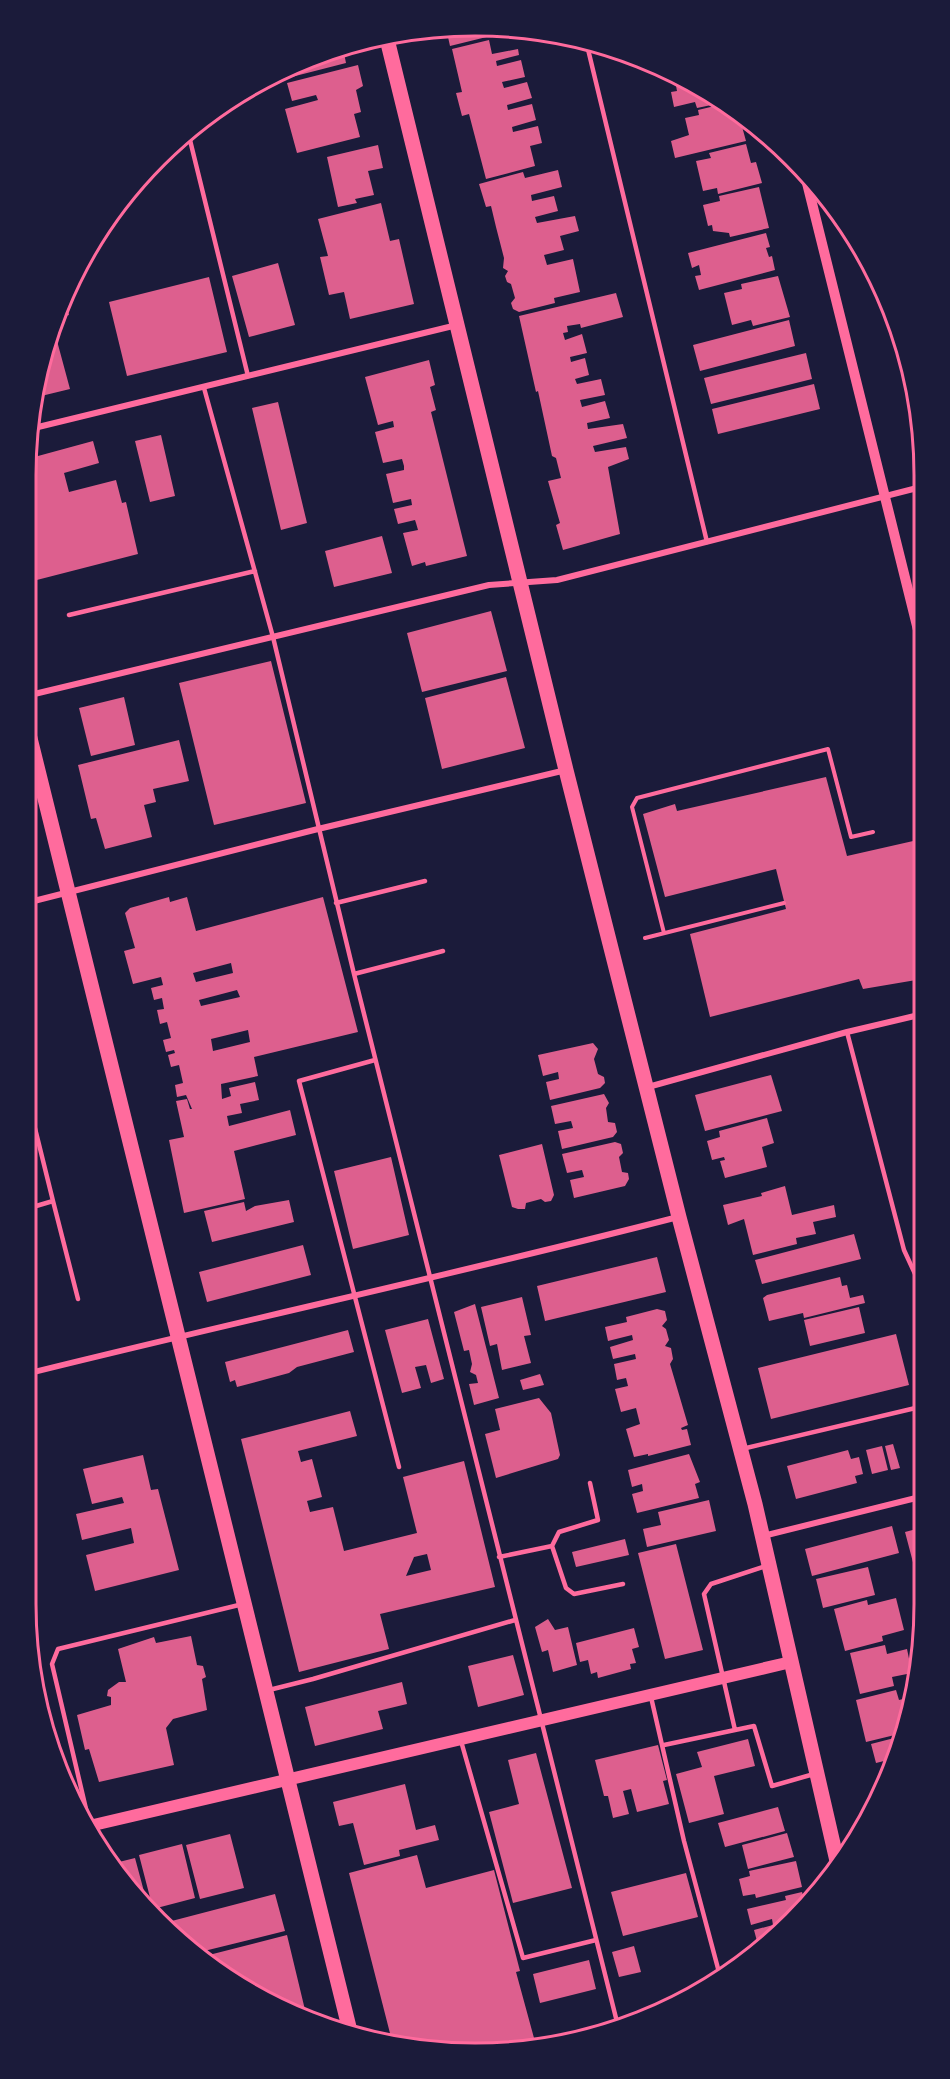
<svg xmlns="http://www.w3.org/2000/svg" width="950" height="2079" font-family="'Fira Sans',sans-serif">
<rect width="100%" height="100%" fill="#1b1b3a"/>
<path fill="#dd5f8e" fill-rule="evenodd" d="M475 26 515 29V30L450 46 446 28Z
M489 40 492 54 518 49 519 55 496 61 497 66 521 60 525 77 502 82 504 88 527 82 532 98 507 105 508 110 532 104 536 120 512 127 513 132 538 126 542 143 530 146 535 166 486 179 469 114 462 116 456 93 462 92 452 49Z
M343 48 346 63 268 83 267 79 303 60Z
M358 65 363 86 356 90 361 112 354 114 360 137 297 153 285 109 318 100 316 95 292 101 287 83Z
M674 75 694 87 721 103 697 108 695 102 674 107 671 92 677 91Z
M723 104 738 112 746 141 675 158 671 141 689 135 685 118 699 115 698 110Z
M746 144 751 163 756 162 762 183 718 194 717 188 703 191 696 161 711 158 709 153Z
M378 145 383 168 368 171 374 195 355 199 357 203 338 207 327 157Z
M558 170 562 187 531 195 532 201 554 196 558 211 535 217 537 223 575 216 579 231 560 236 564 250 544 255 547 265 573 259 580 292 554 298 555 303 519 312 513 309 511 303 515 298 511 284 507 282 505 276 508 271 503 268 504 258 496 227 491 206 486 207 479 184 523 172 525 178Z
M759 187 769 228 730 237 729 233 713 231 712 225 708 226 703 205 720 201 719 196Z
M381 203 390 241 399 239 414 304 350 319 344 292 329 295 320 257 328 256 318 219Z
M766 233 770 247 766 248 769 257 772 256 775 270 699 290 695 276 701 275 699 265 692 268 688 253Z
M278 263 295 325 249 337 232 276Z
M778 276 790 317 753 326 751 320 732 325 724 293 742 289 741 284Z
M209 277 227 352 127 376 109 302Z
M616 293 623 317 581 328 580 324 567 326 568 332 563 333 565 340 582 334 587 353 570 357 571 362 585 358 589 375 575 379 577 384 601 379 605 395 580 400 582 407 605 401 610 418 587 423 588 429 623 424 627 438 593 446 595 452 626 447 629 459 608 467 620 534 563 550 556 525 560 523 548 481 561 478 556 458 552 456 538 391 536 392 519 316Z
M64 295 69 315 55 319 60 303Z
M789 320 795 346 700 371 693 345Z
M53 326 70 389 33 398 34 388Z
M806 353 812 379 711 404 704 378Z
M429 360 435 385 430 387 436 410 431 412 467 556 426 566 425 562 412 566 403 533 418 530 416 523 415 520 398 524 394 509 412 505 411 499 393 503 386 474 404 470V466L402 459 383 463 375 432 394 427 393 421 378 425 365 377Z
M814 384 820 409 718 434 712 409Z
M278 402 307 523 281 530 252 408Z
M161 435 175 496 150 502 135 441Z
M93 441 99 463 64 473 69 492 116 480 122 503 126 502 138 554 29 582 26 571V553H28L26 543 27 459Z
M382 536 392 573 334 587 325 551Z
M491 611 507 671 422 692 407 633Z
M271 661 306 803 214 825 179 683Z
M506 677 525 748 442 769 425 698Z
M124 697 135 745 91 756 79 708Z
M179 740 189 781 153 789 156 802 144 805 152 837 105 849 96 818 91 819 78 765Z
M826 777 847 856 922 839V979L863 989 859 979 710 1017 690 934 786 909 776 869 665 897 643 814 675 804 677 811Z
M169 897 170 902 187 897 196 931 323 897 358 1032 254 1057 258 1076 221 1084 222 1099 231 1096 229 1088 255 1082 259 1100 240 1104 242 1113 227 1116 229 1126 290 1110 296 1135 234 1151 245 1199 184 1213 169 1140 184 1137 176 1101 187 1099 190 1109H192L186 1095 177 1097 175 1085 183 1083 179 1065 171 1067 168 1055 175 1053 174 1050 166 1052 163 1040 171 1038 167 1022 160 1024 157 1010 164 1009 162 998 154 1000 151 988 163 985 161 977 133 984 124 951 135 948 125 913 130 908ZM231 963 233 973 196 982 193 973ZM237 990 240 997 201 1006 199 1000ZM248 1030 250 1042 213 1051 211 1039Z
M593 1043 598 1049 594 1059 598 1074 604 1077 605 1083 600 1088 550 1100 546 1082 559 1079 558 1072 543 1076 538 1055Z
M771 1075 782 1111 705 1131 695 1095Z
M604 1094 609 1103 606 1108 608 1122 615 1123 617 1132 613 1137 562 1149 558 1131 573 1128 571 1121 555 1124 551 1106Z
M767 1118 774 1143 762 1147 767 1167 725 1178 720 1161 725 1160 724 1157 712 1160 707 1141 720 1137 719 1131Z
M615 1142 621 1144 623 1153 619 1157 622 1172 628 1173 629 1179 625 1186 574 1198 570 1180 584 1177 582 1170 567 1173 562 1154Z
M542 1144 554 1195 551 1201 545 1202 541 1199 526 1203 525 1209H518L512 1207 499 1155Z
M391 1157 409 1235 353 1249 334 1171Z
M785 1186 792 1215 834 1205 836 1217 813 1222 816 1234 796 1238 797 1244 753 1255 744 1219 728 1225 723 1205 762 1196 761 1193Z
M289 1200 294 1222 212 1242 204 1211 244 1202 246 1211 255 1206Z
M854 1234 861 1259 762 1284 755 1260Z
M303 1245 311 1275 207 1302 199 1272Z
M657 1257 666 1292 545 1321 537 1286Z
M840 1277 842 1286 847 1285 850 1298 863 1295 865 1303 804 1318 803 1313 769 1321 763 1298 767 1295Z
M522 1297 531 1335 524 1336 531 1363 502 1370 497 1344 490 1346 481 1307Z
M475 1304 499 1398 474 1405 469 1384 478 1383 476 1375 470 1372 472 1364 469 1350 464 1351 454 1312Z
M859 1307 865 1333 810 1346 804 1320Z
M657 1309 665 1311 667 1320 662 1326 666 1329 669 1340 665 1346 671 1348 673 1359 670 1364 688 1425 681 1428 682 1430 687 1429 691 1445 648 1456V1454L634 1457 626 1429 640 1424 636 1408 621 1412 615 1389 628 1386 626 1378 617 1380 614 1364 636 1359 635 1354 613 1359 610 1347 633 1340 632 1335 608 1341 605 1327 627 1322 626 1317Z
M428 1319 444 1379 431 1383 426 1365 415 1367 421 1388 402 1393 385 1330Z
M348 1330 354 1352 297 1367 289 1373 237 1387 235 1380 230 1382 225 1362Z
M896 1334 909 1385 771 1419 758 1368Z
M540 1374 544 1385 523 1390 520 1380Z
M539 1398 551 1413 560 1455 558 1459 496 1478 485 1434 500 1430 495 1409Z
M350 1411 357 1436 298 1451 301 1462 312 1459 322 1497 307 1501 310 1512 333 1507 344 1551 417 1533 403 1477 464 1461 495 1587 380 1614 389 1649 299 1672 241 1439ZM427 1554 431 1570 406 1576 414 1557Z
M893 1444 900 1468 891 1470 885 1446Z
M882 1446 888 1470 872 1474 866 1450Z
M848 1450 851 1459 859 1457 863 1474 855 1476 857 1483 796 1499 787 1466Z
M689 1454 700 1482 695 1484 699 1498 637 1513 632 1494 643 1491 642 1484 632 1487 628 1470Z
M143 1455 151 1490 158 1489 179 1570 95 1591 86 1555 134 1543 131 1528 82 1540 76 1514 124 1503 122 1497 92 1504 83 1469Z
M709 1500 716 1531 647 1547 643 1529 661 1525 658 1512Z
M892 1526 899 1553 812 1576 805 1549Z
M924 1527V1567L915 1570 905 1532Z
M625 1539 629 1555 576 1567 572 1552Z
M676 1544 703 1650 665 1659 638 1553Z
M868 1567 875 1595 823 1608 816 1579Z
M896 1598 904 1630 882 1636 883 1641 845 1651 834 1609 867 1600 868 1605Z
M548 1619 555 1630 568 1627 577 1665 553 1672 548 1650 542 1652 535 1627Z
M634 1628 639 1647 632 1649 636 1663 630 1664 631 1669 598 1678 597 1672 591 1674 588 1660 580 1662 576 1643Z
M191 1636 197 1665 203 1666 206 1677 202 1679 207 1710 173 1719 166 1728 174 1765 99 1782 89 1749 85 1750 77 1715 111 1705V1697L107 1696 108 1690 119 1682H126L118 1649 154 1637 156 1643Z
M885 1645 887 1654 907 1649 912 1673 892 1677 894 1686 860 1694 850 1653Z
M513 1655 524 1695 478 1707 468 1666Z
M402 1682 407 1704 378 1711 383 1729 315 1746 305 1707Z
M896 1690 899 1700 915 1696 907 1723H903V1733L866 1742 856 1700Z
M44 1695 64 1778 63 1779 49 1749 41 1696Z
M902 1736 896 1758 876 1763 871 1744Z
M748 1739 755 1766 714 1776 724 1814 689 1823 676 1774 702 1767 697 1752Z
M658 1745 667 1780 663 1781 669 1804 637 1812 631 1789 623 1791 629 1814 613 1818 608 1796H604L595 1760Z
M536 1753 572 1888 513 1903 489 1812 519 1804 508 1760Z
M405 1784 416 1830 435 1825 439 1840 399 1850 400 1856 364 1865 353 1823 339 1826 333 1802Z
M778 1807 785 1831 725 1847 718 1823Z
M787 1833 794 1857 748 1869 742 1845Z
M230 1834 244 1888 200 1899 186 1845Z
M182 1844 195 1898 153 1909 139 1855Z
M417 1855 426 1888 494 1870 520 1971 516 1972 537 2049 393 2045 349 1873Z
M135 1858 149 1910 137 1900 111 1864Z
M796 1861 802 1887 756 1898 755 1894 743 1896 739 1879 750 1876 749 1871Z
M686 1873 698 1917 623 1936 611 1892Z
M802 1892 806 1906 758 1945 754 1930 773 1925 772 1919 751 1925 747 1909 786 1900 785 1896Z
M275 1894 285 1931 200 1952 164 1923Z
M287 1935 306 2014 251 1993 205 1956Z
M634 1946 641 1972 619 1977 612 1952Z
M589 1960 596 1989 540 2003 533 1974Z"/>
<g fill="none" stroke-linecap="round" stroke-linejoin="round">
<path stroke="#ff6b9d" stroke-width="4" d="M664 933 632 807 637 798 828 749 851 837 873 832
M645 938 784 903"/>
<path stroke="#ff6b9d" stroke-width="4.5" d="M586 41 707 542
M188 132 248 376
M204 388 273 637 354 974 619 2030
M69 615 255 571
M336 903 425 881
M354 974 443 951
M847 1032 904 1250 922 1289
M375 1060 299 1081 399 1467
M53 1201 78 1299
M26 1209 53 1201 26 1092
M742 1449 924 1406
M552 1546 566 1588 574 1594 623 1584
M499 1557 552 1546 559 1532 598 1520 590 1483
M269 1690 313 1679 515 1620
M651 1697 684 1841 720 1976
M735 1730 754 1726 772 1786 814 1774
M461 1741 523 1958 596 1940
M664 1745 735 1730 704 1594 711 1584 766 1566
M90 1826 52 1664 58 1649 243 1604"/>
<path stroke="#ff6b9d" stroke-width="6" d="M30 429 457 325
M26 696 489 585 557 580 921 487
M26 903 318 829 566 770
M648 1087 847 1032 923 1014
M26 1374C243 1320 461 1273 678 1217
M763 1536 924 1496"/>
<path stroke="#ff6b9d" stroke-width="10" d="M805 175 921 642
M923 1288V1297"/>
<path stroke="#ff6b9d" stroke-width="12" d="M85 1827 791 1662"/>
<path stroke="#ff6b9d" stroke-width="15" d="M386 35 566 770 679 1217 755 1504 837 1861
M26 722 350 2031"/>
</g>
<path d="M0 0H950V2079H0ZM475 36H475A439 439 0 0 1 914 475V1604A439 439 0 0 1 475 2043H475A439 439 0 0 1 36 1604V475A439 439 0 0 1 475 36Z" fill="#1b1b3a" fill-rule="evenodd"/>
<path fill="none" stroke="#ff6b9d" stroke-width="3" d="M475 36H475A439 439 0 0 1 914 475V1604A439 439 0 0 1 475 2043H475A439 439 0 0 1 36 1604V475A439 439 0 0 1 475 36Z"/>
</svg>
